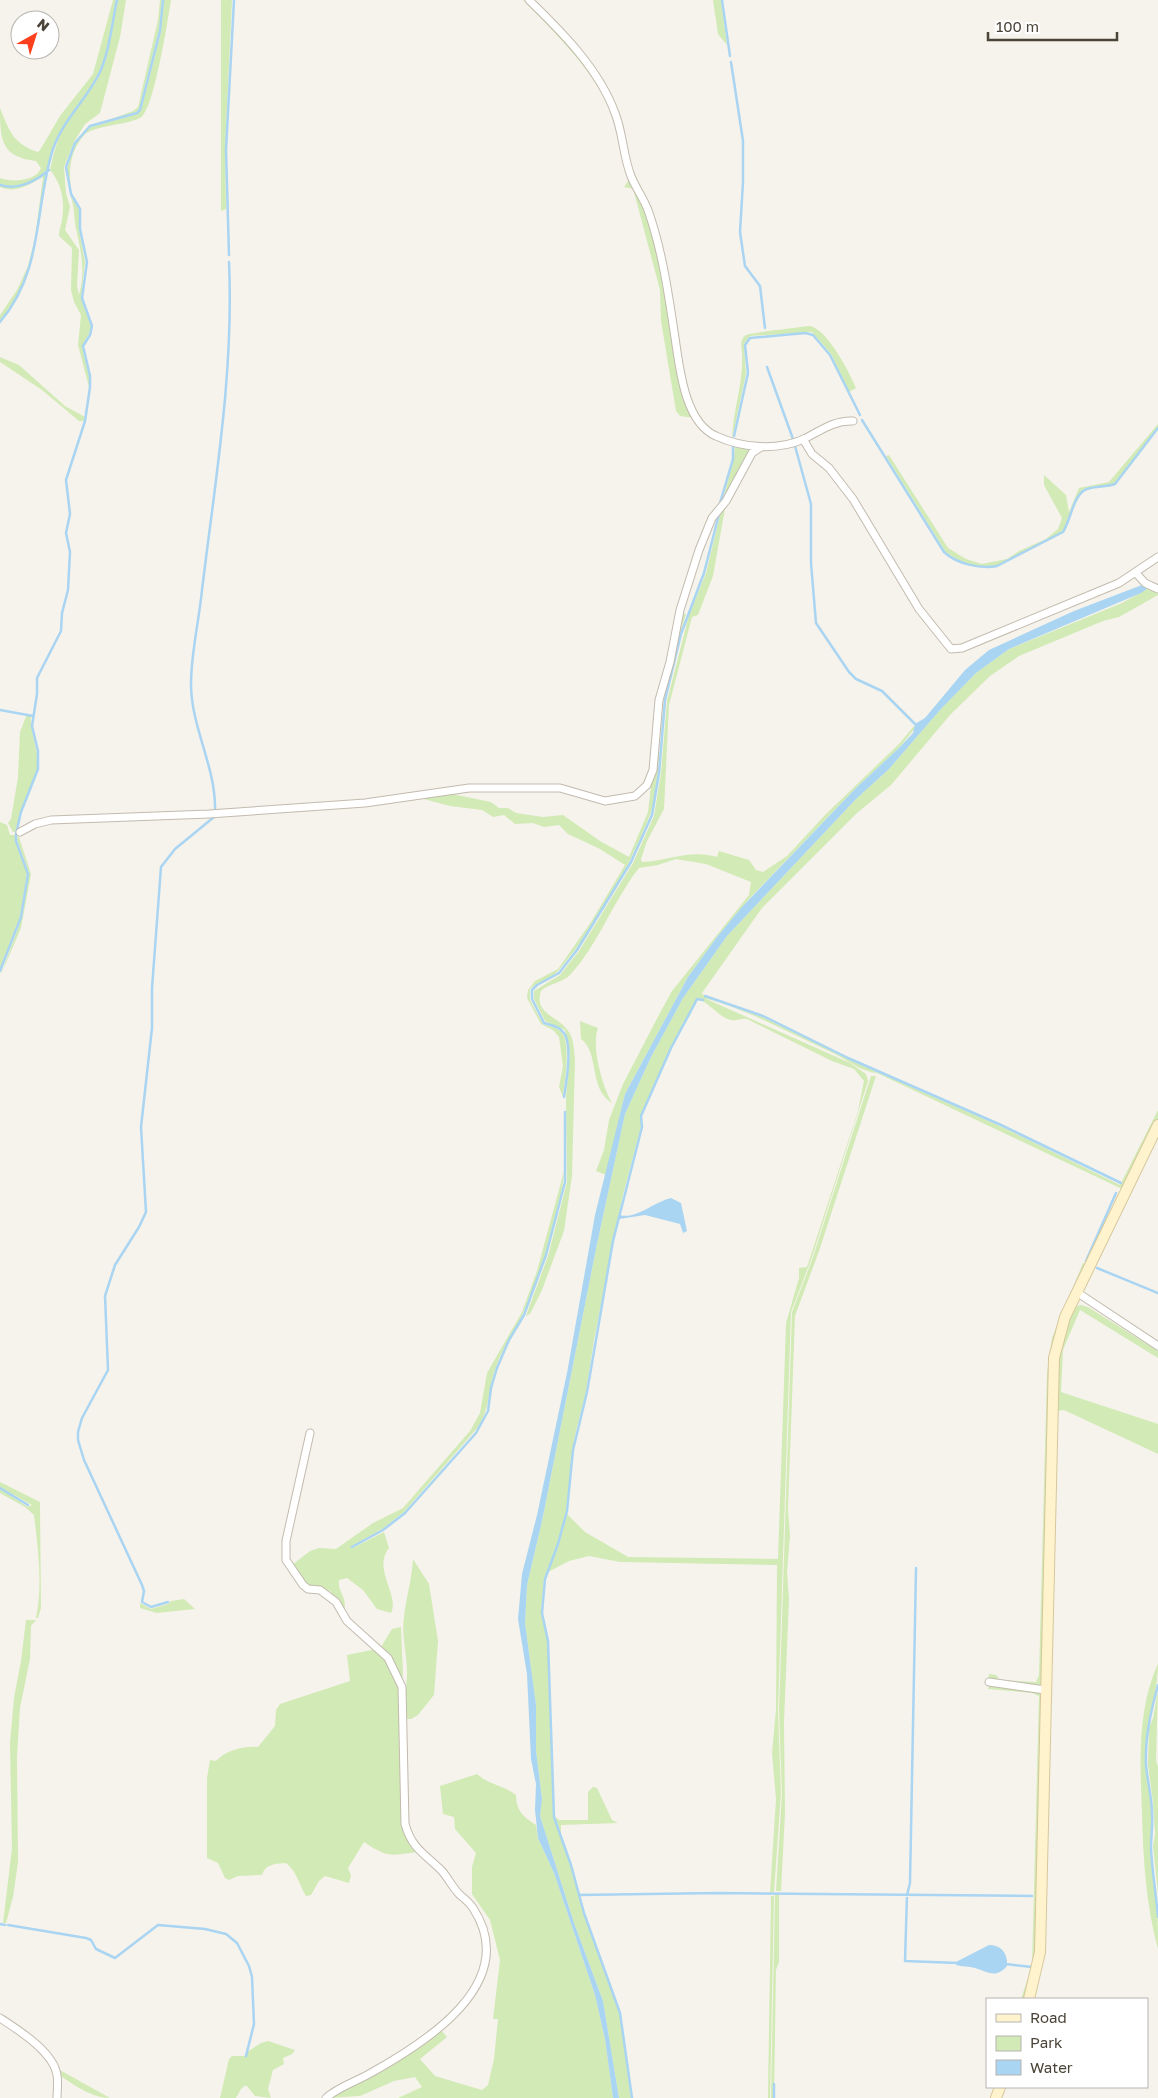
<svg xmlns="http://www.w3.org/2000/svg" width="1158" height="2098" font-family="'Golos Text',sans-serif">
<rect width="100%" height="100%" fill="#f6f3ec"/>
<path fill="#d2eab5" d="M113 0H116C111 22 109 54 99 74 85 100 63 120 53 148 33 207 44 270 0 321V315L17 290 28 266 35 238 43 177C29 184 17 194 0 187V178C11 183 37 181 41 168L36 161C1 157 0 140 0 108 9 130 13 144 38 152L40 150 60 116 93 74Z
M118 0H126L120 37 100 113 85 124 74 142 64 167 66 193 70 207 65 230 79 250 77 286 79 295C85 274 82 255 77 233 73 219 76 210 70 195L79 210V229L85 262 81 298 91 326 89 334 82 346 89 376V387L78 345 81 315 74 302 71 290 72 248 59 236C59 230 61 226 62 220 65 202 62 184 50 170 54 151 59 133 70 116 81 101 94 89 101 72 111 51 112 23 118 0Z
M160 0H162L159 31 139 109 136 112 103 122 133 111 138 107 158 20Z
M164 0H171C168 18 154 112 140 118 123 126 101 124 85 134 69 152 68 172 72 194L67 168 76 143 82 135 91 127 137 114 141 110 161 32Z
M221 0H232L225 151 226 209 221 211Z
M523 0H526C559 35 596 69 614 115 623 138 628 165 634 189L624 187 628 181C623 159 620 134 612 114 593 69 556 34 523 0Z
M713 0H721L727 45 718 34Z
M634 192 637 193 647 212 652 229 695 418 680 416 676 411 661 321 660 290Z
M810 326C827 329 850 373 856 388L849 392 831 354 812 332 750 336 744 344 746 374 732 439C733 409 744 382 742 352 741 346 740 339 746 335 749 333 801 327 810 326Z
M0 357 19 365 65 406 85 417 84 421H79L42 390 0 362Z
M1158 424V427L1115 483C1106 487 1096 485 1087 488 1072 494 1070 519 1063 532L997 566C980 568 957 563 945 551L886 456 889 455 948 548 966 559 982 564 1007 559 1019 551 1046 539 1058 529 1062 518 1044 485V475L1066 495 1069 512 1079 488 1109 482Z
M735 444 753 449 722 502 734 458Z
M726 503 713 576 698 615 692 617 669 705 664 809 647 841 641 859 642 862C668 861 691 849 717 857L719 851 749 860 756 870 763 872 787 856 826 814 899 744 914 726 915 728 900 747 856 788 750 898 717 937 688 977 625 1094 606 1175 596 1171 604 1150 609 1120 623 1084 661 1011 672 991 749 895 751 882 706 864 676 859 658 865 639 868C613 901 599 943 571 974 563 983 549 983 541 991 533 1014 559 1016 569 1032 574 1040 574 1050 575 1059L572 1176 564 1231 542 1290 530 1314 526 1316 548 1256 567 1182 566 1097 570 1053 565 1030 545 1021 534 999V991L560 975 579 951 633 863 654 816 661 773 667 701 689 615 706 573 722 507Z
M1147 589 1158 592V595L1119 617 1103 621 1019 656 990 676 950 715 891 785 857 813 762 908 702 993 705 997 763 1017 848 1059 1000 1126 1120 1185 1158 1110V1120L1125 1187 1120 1188 877 1073C862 1072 849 1061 835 1054 793 1035 750 1010 704 998L850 1063 866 1074 868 1081 811 1260 791 1312 778 1711 781 1793 774 1892 770 1893 776 1799 772 1753 776 1709 777 1565 620 1562 589 1556 569 1561 548 1572 559 1544 567 1514 585 1532 628 1557 778 1559 786 1323 799 1278V1268L807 1267 858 1111 864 1081 854 1069 832 1061 747 1019C742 1018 736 1021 731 1020 718 1017 708 1001 697 999L671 1047 641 1116V1127L623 1195 594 1340 586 1392 575 1435 566 1511 558 1543 544 1578 541 1612 548 1641 554 1817 571 1865 584 1914 620 2013 631 2098H619L603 2001 574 1923 540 1816 542 1799 536 1751V1705L525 1623 527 1585 542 1521 597 1244 625 1114 651 1057 683 998 727 936 856 799 889 769 940 710 976 673 1009 649 1122 603Z
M681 613 686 614C676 647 664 682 661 717 657 748 662 785 650 815 629 869 597 926 558 971 551 980 538 981 530 989V1000L543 1024C549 1026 556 1027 561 1032 572 1042 564 1083 563 1097L559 1087 563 1066 559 1037 553 1030 541 1024 527 998 528 990 535 981 558 969 591 922 625 865 600 849 568 834 559 825 544 827 533 823 515 824 504 815 493 817 482 810 450 806 420 798 447 793 491 802 499 808H508L516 813 543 817 563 815 600 841 629 857 648 812 660 709Z
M27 714 31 716C30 734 40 752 37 770 33 791 20 811 15 832H13L8 823 11 819 18 777 20 732Z
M0 822 7 825 10 835H15L27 874 20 917 0 969Z
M18 834 31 874 21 928 0 977 22 917 29 873 17 840Z
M580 1021 598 1028C591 1046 602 1085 612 1103 588 1088 600 1053 581 1039Z
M871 1076H876L819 1251 795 1316 788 1509 790 1536 787 1572 789 1599 784 1722 785 1813 781 1891H776L782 1793 779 1711 792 1312 812 1260Z
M564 1171C562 1209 540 1278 523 1313 515 1331 504 1346 497 1364 489 1385 490 1407 479 1426L404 1512 382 1529 352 1546 353 1548 384 1532 389 1548C372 1569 400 1595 391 1613L377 1609 363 1590 347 1578 339 1580C337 1591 348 1598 344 1610L330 1591 306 1584 292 1565 310 1551 319 1548 336 1549 373 1523 403 1508 470 1431 480 1413 487 1373 522 1312 537 1271Z
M1083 1263 1086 1264 1059 1328 1042 1684 1040 1686 988 1680 989 1674 996 1675 1000 1680 1036 1682 1039 1675 1047 1373 1052 1338Z
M1081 1305 1088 1307 1158 1351V1358L1080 1310 1063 1350 1061 1392 1158 1424V1454L1064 1410 1056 1411C1057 1372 1059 1343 1074 1307Z
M0 1482 40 1502 41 1608 38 1618H36C43 1585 38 1548 34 1515L25 1507 0 1493V1489L28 1507 32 1505 0 1487Z
M413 1559 429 1584 438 1641 434 1695 418 1715 411 1719H406C405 1704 406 1690 407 1676 408 1657 401 1637 404 1617 406 1598 412 1579 413 1559Z
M184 1599 195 1609 157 1613 140 1608V1603L151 1609 168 1604 171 1601Z
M26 1620H36L31 1626 30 1659 20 1708 17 1757 18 1862 13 1897 6 1923H3L12 1848 10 1743 14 1698 21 1661Z
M401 1627 403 1675 401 1680 381 1647 392 1629Z
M377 1649 383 1654 399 1682 405 1824 418 1852C389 1855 390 1859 364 1842L348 1868 351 1876 349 1883 325 1876 319 1881 311 1895 306 1896C299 1885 298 1873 286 1863 276 1864 266 1863 262 1875L238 1876 229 1880 225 1878 218 1863 207 1858V1778L210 1760 216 1761C226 1750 245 1746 258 1747L275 1726 276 1710 280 1704 350 1681 347 1655Z
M1158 1663C1158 1697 1144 1728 1145 1764 1146 1776 1150 1789 1151 1801 1153 1817 1151 1831 1151 1847 1150 1860 1154 1872 1155 1884 1158 1906 1158 1928 1158 1949 1146 1905 1143 1858 1142 1813 1140 1761 1137 1711 1158 1663Z
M989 1685 1043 1692 1038 1946 1027 1999H1021L1032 1966 1039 1696 1032 1693 988 1689Z
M1158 1690 1156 1760 1158 1767V1893L1153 1846 1155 1834 1153 1802 1148 1765 1149 1728 1153 1718Z
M477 1774C489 1785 503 1785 516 1795 516 1810 523 1817 536 1825L538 1838 554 1873 595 1995 605 2039 613 2098H398L422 2087 415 2077 394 2081 360 2096 328 2098 406 2056 441 2030 447 2037 420 2059 435 2076 482 2090 488 2085 494 2059 498 2019H493L500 1960 490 1920 472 1894V1867L476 1853 455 1829 454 1817 443 1814 440 1786Z
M593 1787 597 1788 612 1820 618 1823 561 1825V1833L555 1817 559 1820H588V1792Z
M775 1895H779V1962L776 1970 774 2098H771Z
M771 1896H774L770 2098H768Z
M268 2041 295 2050 292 2054 283 2058 284 2064 273 2070 268 2089 271 2098 255 2096 246 2085 241 2089 236 2098H220L229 2059 232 2056H247V2052L261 2043Z
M58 2069 110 2098C92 2098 74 2085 59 2075Z"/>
<path fill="#a9d4f2" d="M1142 585 1147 589 1141 593 1009 649 976 673 940 710 889 769 856 799 727 936 683 998 651 1057 625 1114 597 1244 542 1521 527 1585 525 1623 536 1705V1751L542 1799 540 1816 574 1923 603 2001 619 2098H613L605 2039 595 1995 554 1873 538 1838 535 1810 536 1784 531 1759 527 1674 518 1619 522 1574 537 1515 567 1373 595 1215 625 1094 688 977 717 937 742 907 856 788 900 747 913 733 915 724 925 718 965 670 989 650 1074 611Z
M671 1198 681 1203 687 1231 683 1233 680 1224 645 1215 619 1219 620 1215C635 1220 656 1201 671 1198Z
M989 1945C1002 1945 1008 1954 1007 1966 996 1979 988 1972 975 1968 969 1966 962 1967 956 1965V1962Z"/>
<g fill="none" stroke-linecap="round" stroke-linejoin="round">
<path stroke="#a9d4f2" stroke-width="2.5" d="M722 0 730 56
M731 62 743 141V182L740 232 745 266 760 286 765 328
M0 185C17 191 36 181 49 170
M229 255 226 150 234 0
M0 322C44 271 34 208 53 149 63 120 86 100 99 74 109 54 112 23 117 0
M767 367 793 439
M862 420 944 552C957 564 980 569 997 566L1063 532C1071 520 1073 494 1087 489 1096 486 1106 487 1115 484L1158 428
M734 436 748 373 745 345 750 338 805 333 813 335 830 355 860 415
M795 446 811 504V563L816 623 849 672 856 679 882 691 915 724
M720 503 733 459V446
M0 710 33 716
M215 810C216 767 191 727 191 684 191 653 199 621 202 590 215 482 234 372 229 262
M0 971 21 917 28 874 16 841V834L21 812 38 769V751L32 726 37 694V678L61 631 62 613 68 590 70 552 66 533 70 514 66 480 85 421 90 387V376L83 346 90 335 92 326 82 298 87 262 80 229V209L71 194 66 167 75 143 90 126 137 113 140 110 160 31 163 0
M705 996 763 1016 848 1058 1001 1125 1121 1183
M564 1097C566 1083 574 1041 562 1031 558 1026 550 1025 544 1023L532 999V990L537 985 559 973 577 950 631 862 652 815 659 773 665 700 681 634 704 573 719 514
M1086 1261 1116 1193
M1097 1268 1158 1293
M0 1488 28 1505
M352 1547 383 1530 405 1513 476 1433 488 1411 491 1388 497 1368 509 1340 524 1315 546 1255 565 1182V1112
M916 1568 910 1883 907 1895 905 1961 958 1963
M168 1602 151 1607 142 1602 144 1591 142 1585 84 1460 78 1440V1432L82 1418 108 1370 105 1296 115 1265 139 1227 146 1212 141 1127 152 1028V988L161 867 175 849 214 817
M1158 1685C1151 1711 1145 1736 1146 1764 1147 1780 1152 1797 1152 1813 1153 1825 1151 1836 1151 1848 1152 1870 1156 1894 1158 1917
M579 1895 718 1893 1032 1896
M0 1924 5 1925
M8 1925 86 1938 91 1940 96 1949 115 1958 158 1925 205 1929 226 1934 237 1943 249 1966 252 1977 254 2024 246 2056
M1006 1964 1032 1967
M774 2084V2098
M632 2098 620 2013 584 1913 571 1865 554 1817 548 1641 542 1613 545 1579 558 1544 567 1511 573 1450 587 1392 613 1241 642 1127 641 1116 671 1048 694 1005 697 999 703 1000"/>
<g stroke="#c2bbae" stroke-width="9">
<path id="street" d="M529 0C562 32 599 69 615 113 623 133 623 156 631 176 636 189 645 200 649 213 662 251 668 291 674 331 679 362 683 422 716 436 742 448 777 451 804 439 820 431 834 420 853 421
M803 439 812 454 829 468 853 499 919 609 951 649 962 648 1119 583 1158 557
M1136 573 1145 583 1158 589
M20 832 35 824 51 820 209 814 365 803 469 788H560L605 801 635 796 647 785 653 770 659 700 670 662 680 610 699 550 712 518 726 501 752 453 761 447
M1078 1293 1158 1346
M310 1433 286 1541V1560L303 1585 308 1589 320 1590 336 1602 347 1621 388 1658 402 1687 405 1824C412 1849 425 1854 442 1871 448 1878 453 1888 460 1895 465 1899 469 1902 473 1908 522 1983 425 2043 369 2074 355 2082 338 2087 326 2098
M989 1682 1045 1690
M0 2018C17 2029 50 2050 56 2071 59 2079 57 2090 57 2098"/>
</g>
<g stroke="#d6c79b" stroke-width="12">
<path id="secondary" d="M1029 1999 1040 1952 1054 1358 1065 1317 1158 1125
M996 2098 1000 2087"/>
</g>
<use href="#street" stroke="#fff" stroke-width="7"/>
<use href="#secondary" stroke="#fff3cd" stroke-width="10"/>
</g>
<rect x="986" y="1998" width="162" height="90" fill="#ffffff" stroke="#b7b4b0"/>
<rect x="996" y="2014" width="25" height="8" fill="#fff3cd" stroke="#b7b4b0"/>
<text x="1030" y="2023" font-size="15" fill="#4b4439">Road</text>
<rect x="996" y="2036" width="25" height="15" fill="#d2eab5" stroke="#b7b4b0"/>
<text x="1030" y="2048" font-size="15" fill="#4b4439">Park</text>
<rect x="996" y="2060" width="25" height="15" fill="#a9d4f2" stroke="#b7b4b0"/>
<text x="1030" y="2073" font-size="15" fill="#4b4439">Water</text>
<g transform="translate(35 35) rotate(39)"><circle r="24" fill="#ffffff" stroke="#b7b4b0"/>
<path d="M0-4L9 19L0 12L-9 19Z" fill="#fc3f1d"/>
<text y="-8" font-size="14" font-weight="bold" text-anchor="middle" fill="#4b4439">N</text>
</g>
<path d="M988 32v8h129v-8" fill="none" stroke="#4b4439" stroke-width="2.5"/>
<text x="996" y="32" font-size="15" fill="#4b4439" stroke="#ffffff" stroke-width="4" paint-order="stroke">100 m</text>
</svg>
